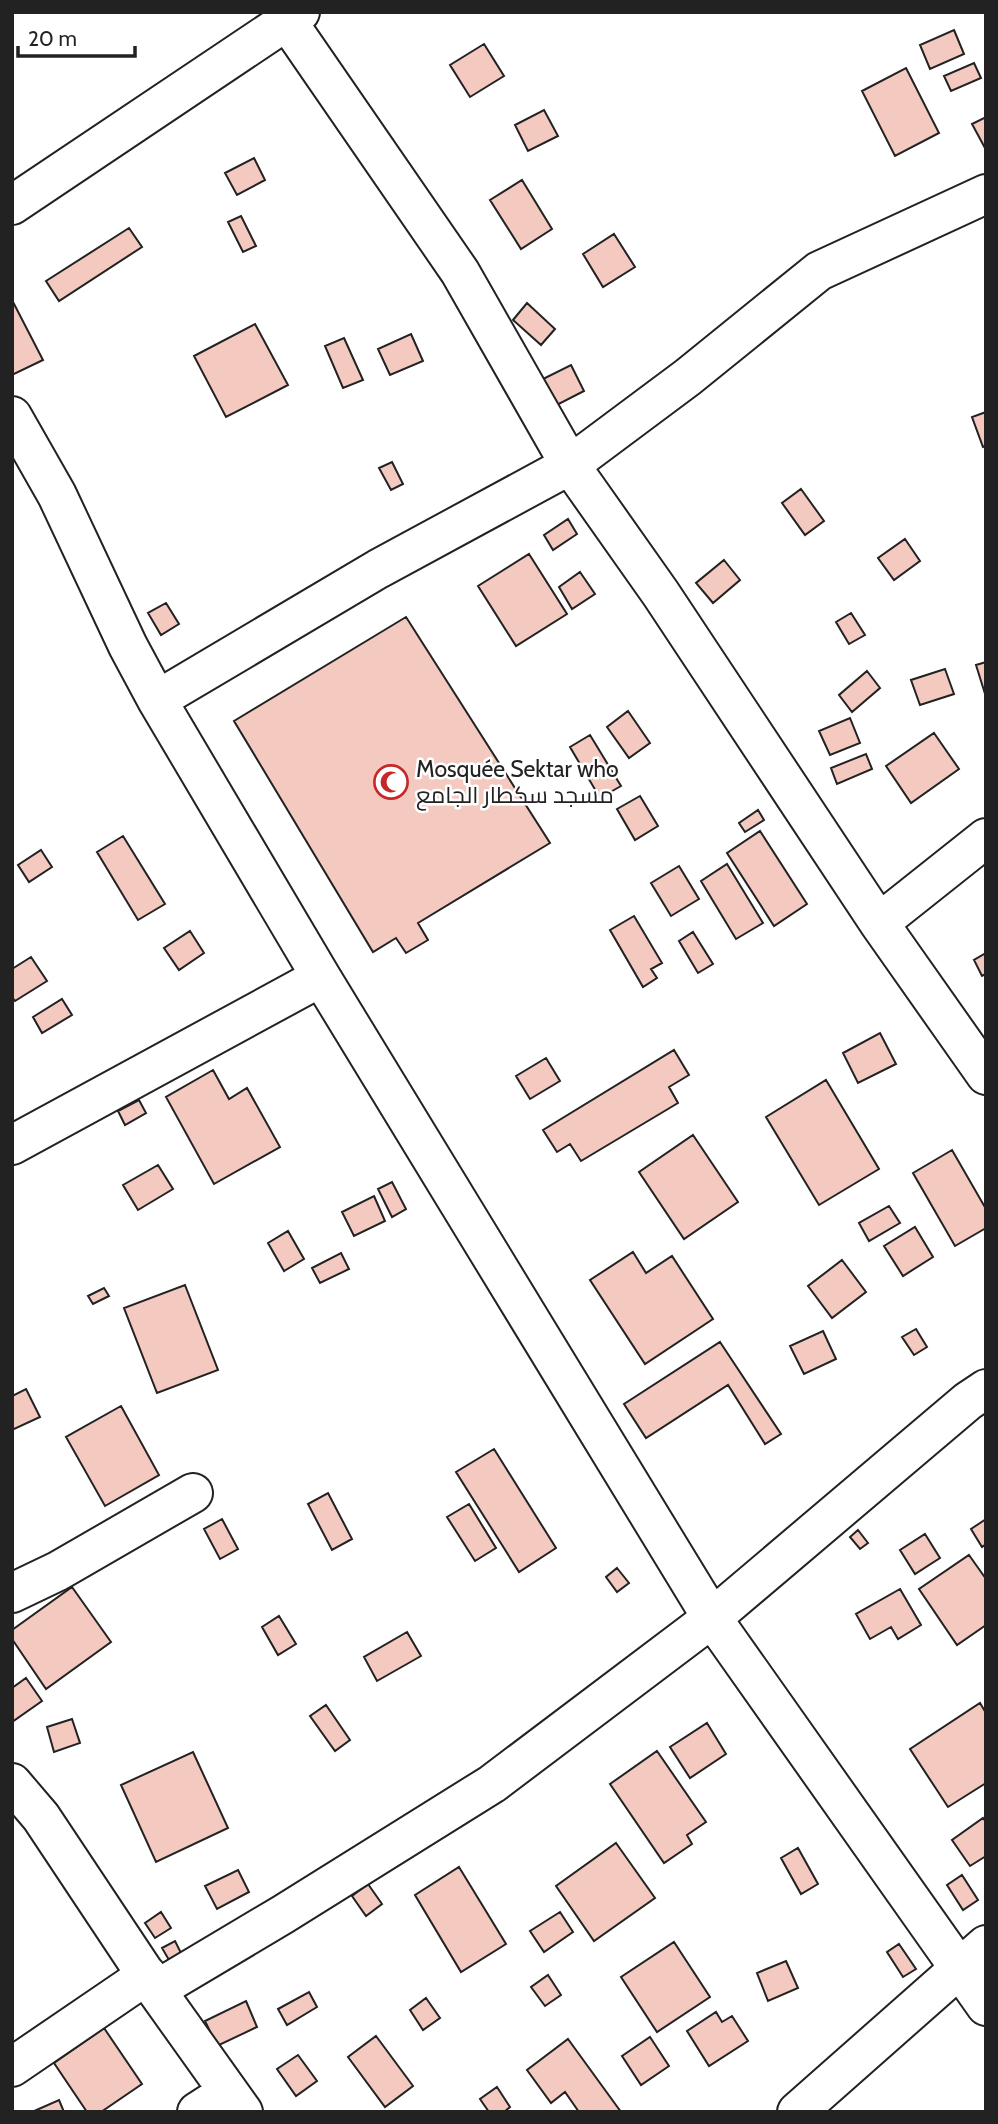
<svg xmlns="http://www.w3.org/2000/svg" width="998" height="2124" font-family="Cabin,Cairo,sans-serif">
<rect width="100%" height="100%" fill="#fff"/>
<path fill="#f3c9c0" stroke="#222" stroke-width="2" d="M954 30 964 54 930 69 920 45Z
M484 44 504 76 470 97 450 65Z
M974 63 981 78 951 91 944 76Z
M906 68 939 133 895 156 862 91Z
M544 110 558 136 528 151 515 125Z
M986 117V147L985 148 972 124Z
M254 158 265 180 237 195 225 173Z
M522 180 552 229 521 249 490 200Z
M241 216 256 246 243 252 228 222Z
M129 228 142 247 59 301 46 281Z
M614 234 635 267 603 287 583 254Z
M12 300 43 360 12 375Z
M527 303 555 329 541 345 513 320Z
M255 324 288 385 226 417 194 356Z
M411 334 423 361 390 375 378 349Z
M344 338 363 380 343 388 325 346Z
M571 365 584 391 551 408 537 382Z
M986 412V446L983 447 972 417Z
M392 462 403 484 391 490 379 468Z
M801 489 824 521 805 535 782 503Z
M568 519 577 534 553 550 544 535Z
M905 539 920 561 894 580 878 558Z
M529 554 567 614 516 646 478 586Z
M724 560 740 580 713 603 696 583Z
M580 572 595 594 572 609 559 587Z
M166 603 179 624 161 635 148 613Z
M851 613 865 635 849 644 836 622Z
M406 617 550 843 418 923 428 940 406 953 396 938 373 952 234 721Z
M986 662V697L976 665Z
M945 669 954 694 920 705 911 680Z
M867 671 880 688 852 712 839 695Z
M628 711 650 743 629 758 607 727Z
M850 718 860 743 830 755 819 731Z
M934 733 959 769 911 803 886 766Z
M590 735 621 786 600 798 570 747Z
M866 754 872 769 837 784 831 768Z
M640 796 658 826 635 840 617 809Z
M758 810 764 820 745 832 739 823Z
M760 831 807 904 774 926 727 853Z
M123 836 165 904 138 920 97 852Z
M41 850 52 867 29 882 18 865Z
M727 864 763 923 736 939 701 881Z
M679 866 699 899 671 916 651 883Z
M634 916 662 963 651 969 657 978 643 987 610 930Z
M190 931 204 953 179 970 164 948Z
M693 932 713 964 698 973 679 941Z
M986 953V974L982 976 974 960Z
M31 957 47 981 15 1001 12 997V969Z
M62 999 72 1015 42 1033 33 1017Z
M880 1033 896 1064 858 1083 843 1053Z
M674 1050 689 1075 669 1087 678 1103 581 1161 570 1144 557 1152 543 1130Z
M546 1058 560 1081 530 1099 516 1076Z
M213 1070 229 1099 247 1088 280 1147 214 1184 166 1097Z
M826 1080 879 1169 819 1205 766 1117Z
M139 1100 146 1113 125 1125 118 1111Z
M693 1135 738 1202 684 1239 639 1172Z
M952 1150 986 1209V1228L955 1246 913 1173Z
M158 1165 173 1189 138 1210 123 1185Z
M392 1182 406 1209 392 1217 378 1189Z
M374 1196 385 1221 354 1236 342 1212Z
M889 1206 900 1223 869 1241 859 1223Z
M915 1227 933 1257 903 1276 884 1246Z
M288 1231 304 1259 284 1271 268 1243Z
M633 1252 646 1273 672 1256 713 1319 645 1364 590 1280Z
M341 1253 349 1269 320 1283 312 1268Z
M842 1260 866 1292 832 1318 808 1286Z
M185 1285 218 1370 157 1393 124 1308Z
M104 1288 109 1296 93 1304 88 1296Z
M916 1329 927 1347 914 1355 902 1337Z
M823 1331 836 1359 804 1374 790 1346Z
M720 1342 781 1434 765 1444 728 1385 646 1438 624 1404Z
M26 1389 40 1417 12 1430V1396Z
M121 1406 159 1475 105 1506 66 1437Z
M494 1449 556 1548 519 1572 456 1472Z
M328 1493 352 1539 332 1550 308 1504Z
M469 1504 496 1548 475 1561 447 1517Z
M222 1519 238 1549 220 1559 204 1529Z
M986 1519V1544L982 1547 971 1529Z
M858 1530 868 1543 860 1549 850 1537Z
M925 1534 940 1558 915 1574 900 1550Z
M969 1555 986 1579V1625L957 1645 919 1589Z
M617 1568 629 1583 617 1592 606 1577Z
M72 1587 111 1642 46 1689 12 1639V1630Z
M900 1589 921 1625 898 1639 891 1627 870 1639 856 1614Z
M279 1616 296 1644 278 1655 262 1627Z
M407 1632 421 1656 377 1681 364 1657Z
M26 1678 42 1701 12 1722V1688Z
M980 1703 986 1713V1783L948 1807 910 1749Z
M326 1705 350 1740 335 1751 310 1716Z
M72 1719 80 1743 54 1752 47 1727Z
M707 1723 726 1754 690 1778 670 1747Z
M657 1751 706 1822 687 1835 692 1844 664 1863 610 1784Z
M193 1752 228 1828 156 1862 121 1785Z
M983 1818 986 1822V1856L970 1866 952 1840Z
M616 1843 655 1898 594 1941 556 1886Z
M798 1848 818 1884 801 1894 781 1858Z
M459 1867 506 1944 461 1972 415 1895Z
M238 1870 249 1892 217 1909 205 1886Z
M962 1875 978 1900 963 1910 947 1885Z
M368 1884 382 1904 366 1916 352 1896Z
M161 1912 171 1928 155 1938 145 1923Z
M560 1912 573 1932 544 1952 530 1931Z
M175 1941 181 1953 169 1960 162 1948Z
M674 1942 710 1997 657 2032 621 1977Z
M899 1944 916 1969 903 1977 887 1952Z
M786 1961 798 1988 768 2001 757 1973Z
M548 1975 561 1995 545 2006 531 1987Z
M309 1992 317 2007 287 2025 278 2009Z
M426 1998 440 2018 423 2030 410 2010Z
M246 2001 257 2027 217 2046 205 2021Z
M716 2012 722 2022 732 2016 748 2041 709 2066 687 2031Z
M104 2028 142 2084 101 2112H87L54 2063Z
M376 2036 413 2086 385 2107 348 2057Z
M650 2037 669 2066 641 2085 622 2056Z
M568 2039 621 2112H579L565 2092 551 2103 527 2070Z
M298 2055 317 2081 296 2096 277 2069Z
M497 2087 510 2107 504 2112H489L480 2099Z
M59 2100 64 2112H32Z"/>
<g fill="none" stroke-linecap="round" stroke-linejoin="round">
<g stroke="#222" stroke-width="42">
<path id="minor" d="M287 21 460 272 570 465 661 594 879 923 986 1075
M12 416 57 495 128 646 157 700 321 977 712 1618 986 2006
M157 700 378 569 570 465 688 377 819 271 986 194
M879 923 986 838
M12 1145 321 977
M12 1593 58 1571 193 1493
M12 1783 41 1817 156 1990 243 2112
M156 1990 282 1915 492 1784 712 1618 968 1401 986 1389
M12 2067 147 1975
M197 2112 228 2092
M797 2112 986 1945"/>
</g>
<g stroke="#222" stroke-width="42">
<path id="highway" d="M12 205 300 12"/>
</g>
<use href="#minor" stroke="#fff" stroke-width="38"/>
<use href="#highway" stroke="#fff" stroke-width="38"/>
</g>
<defs>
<g id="mosque-ring" transform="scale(1.75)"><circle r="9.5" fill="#fff" stroke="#c62828" stroke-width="1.5"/><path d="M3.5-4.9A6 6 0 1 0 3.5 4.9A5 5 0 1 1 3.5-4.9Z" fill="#c62828"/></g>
</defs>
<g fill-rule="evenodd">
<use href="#mosque-ring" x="391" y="782"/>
</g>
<g text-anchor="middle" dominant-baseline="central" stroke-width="5" stroke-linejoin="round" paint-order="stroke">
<g font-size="23" fill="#222" stroke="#fff" text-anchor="start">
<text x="416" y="769">Mosquée Sektar who<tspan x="416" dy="26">مسجد سكطار الجامع</tspan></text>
</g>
</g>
<rect width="998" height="2124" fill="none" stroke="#222222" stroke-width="28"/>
<path d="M18 46v10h117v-10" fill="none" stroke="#222222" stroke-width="3.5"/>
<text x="28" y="46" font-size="21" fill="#222222" stroke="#ffffff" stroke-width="5" paint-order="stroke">20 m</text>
</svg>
